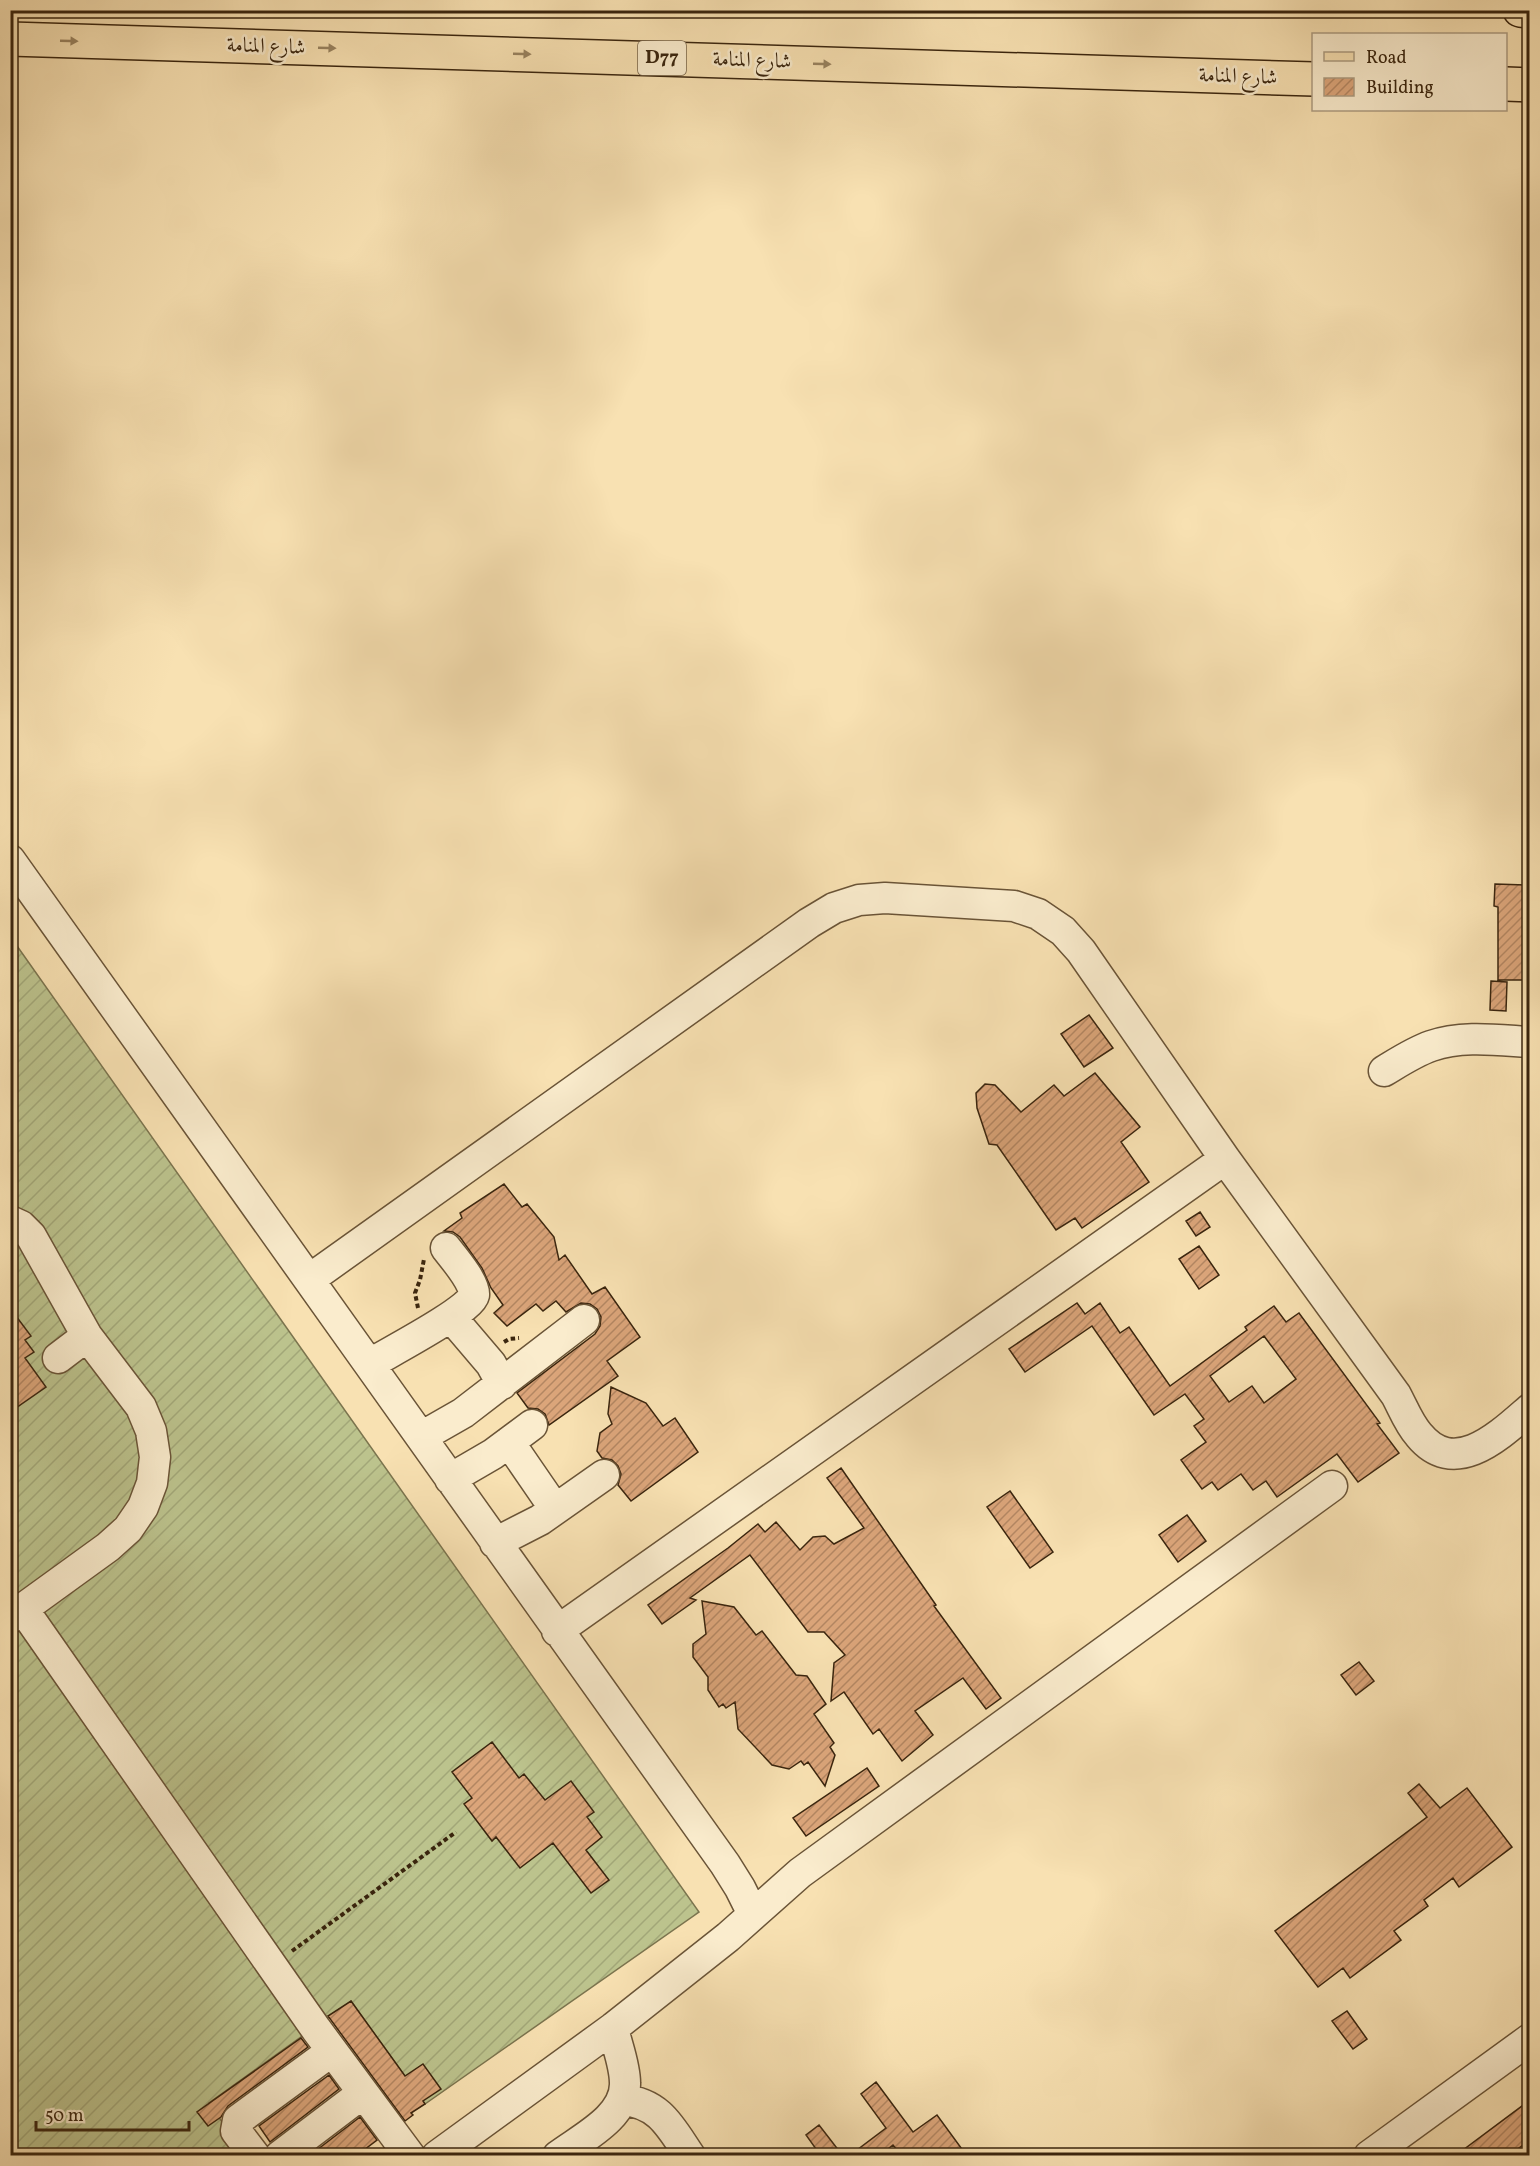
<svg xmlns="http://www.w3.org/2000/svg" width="1540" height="2166" font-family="Vollkorn,Amiri,serif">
<defs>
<pattern id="garden-furrows" width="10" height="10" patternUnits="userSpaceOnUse" patternTransform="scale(1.5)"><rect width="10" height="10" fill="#bcc38d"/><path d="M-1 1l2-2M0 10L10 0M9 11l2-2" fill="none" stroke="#a2a778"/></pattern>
<pattern id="building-hatch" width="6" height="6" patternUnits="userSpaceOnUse" patternTransform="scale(1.5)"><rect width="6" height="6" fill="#dba57a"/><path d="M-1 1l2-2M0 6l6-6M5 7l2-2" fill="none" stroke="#b38662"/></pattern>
</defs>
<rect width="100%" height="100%" fill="#f8e1b2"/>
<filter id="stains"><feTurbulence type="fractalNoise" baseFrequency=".00333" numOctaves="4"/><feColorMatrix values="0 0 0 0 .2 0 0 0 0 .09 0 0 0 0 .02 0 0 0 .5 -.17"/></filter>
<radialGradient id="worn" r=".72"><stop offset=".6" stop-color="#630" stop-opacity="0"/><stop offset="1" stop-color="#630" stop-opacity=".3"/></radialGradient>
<path fill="url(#garden-furrows)" stroke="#7b744e" stroke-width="1.5" d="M10 936 699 1912 425 2104 351 2001 209 2103 245 2155H11Z"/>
<path fill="url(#building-hatch)" stroke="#3a250e" stroke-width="1.5" fill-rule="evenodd" d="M1495 884 1530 885V980H1498V907L1494 906Z
M1491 981 1507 982 1506 1011 1490 1010Z
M1089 1015 1113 1048 1084 1067 1061 1034Z
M1095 1073 1140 1127 1121 1142 1149 1182 1082 1228 1075 1218 1056 1230 997 1145 989 1144 977 1108 976 1093 985 1084 995 1085 1021 1112 1054 1085 1064 1096Z
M504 1184 522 1207 527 1204 554 1237 559 1260 565 1255 592 1294 605 1287 640 1337 607 1361 618 1376 549 1425 545 1414 538 1409 528 1408 517 1393 595 1334 600 1326 601 1317 597 1309 590 1304 581 1303 566 1312 556 1301 543 1311 536 1304 507 1326 494 1313 503 1305 491 1288 482 1268 460 1237 453 1232 444 1231 462 1218 460 1213Z
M1200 1212 1210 1227 1196 1236 1186 1221Z
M1199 1246 1219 1275 1199 1289 1179 1259Z
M1077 1303 1085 1314 1100 1303 1120 1333 1129 1327 1170 1386 1247 1330 1245 1327 1274 1306 1286 1322 1299 1313 1380 1423 1377 1424 1399 1453 1358 1482 1337 1454 1277 1497 1266 1481 1253 1490 1241 1474 1218 1490 1212 1482 1202 1489 1181 1460 1206 1442 1194 1426 1204 1419 1185 1394 1154 1415 1092 1326 1025 1372 1009 1349ZM1264 1336 1296 1379 1264 1403 1252 1386 1229 1402 1210 1376Z
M10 1308 31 1336 25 1340 34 1352 25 1358 46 1387 10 1412Z
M611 1387 646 1403 663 1426 675 1418 698 1452 631 1501 618 1485 621 1474 618 1466 612 1460 602 1458 597 1451 600 1433 612 1424 608 1414Z
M841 1468 936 1605 934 1606 1001 1698 986 1709 963 1678 915 1711 933 1735 902 1761 879 1729 873 1734 844 1692 831 1701 834 1663 845 1655 824 1632H808L750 1555 690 1598 696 1600 662 1624 648 1605 728 1548 758 1524 765 1532 776 1522 800 1550 813 1537 825 1536 834 1544 864 1528 827 1478Z
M1010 1491 1053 1552 1030 1568 987 1507Z
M1187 1515 1206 1541 1178 1562 1159 1535Z
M702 1601 734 1607 756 1635 762 1631 796 1675 807 1676 826 1704 814 1714 834 1743 830 1747 835 1755 825 1786 808 1762 804 1765 801 1761 789 1769 772 1765 738 1729 735 1702 726 1708 723 1704 719 1707 708 1690V1677L693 1657V1644L706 1634Z
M1359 1662 1374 1681 1356 1695 1341 1675Z
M492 1742 519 1778 524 1774 545 1800 571 1781 594 1812 587 1817 602 1837 586 1850 609 1880 591 1893 553 1843 520 1868 496 1837 492 1841 464 1804 472 1798 452 1772Z
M867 1768 879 1786 806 1836 793 1818Z
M1419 1784 1440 1808 1467 1788 1512 1847 1459 1887 1453 1878 1424 1900 1428 1906 1394 1931 1401 1940 1350 1978 1343 1968 1318 1987 1275 1931 1427 1817 1408 1793Z
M351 2001 405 2076 423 2064 441 2089 423 2101 425 2104 411 2113 413 2115 405 2121 328 2016Z
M1347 2011 1367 2039 1353 2049 1332 2021Z
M301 2038 308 2047 228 2106 221 2117 208 2126 197 2112Z
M329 2075 339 2089 270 2142 259 2126Z
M876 2082 913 2132 937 2115 967 2156H902L893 2145 879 2156H849L886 2128 861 2094Z
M1530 2100V2140L1508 2156H1455Z
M360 2117 377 2140 356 2156H309Z
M819 2125 843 2156H821L806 2135Z"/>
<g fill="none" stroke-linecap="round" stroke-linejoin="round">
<g stroke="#6a5437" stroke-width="33">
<path id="minor" d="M10 860C250 1194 485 1530 725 1864L740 1888 753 1914
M1384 1071C1399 1062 1414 1052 1431 1046 1462 1035 1497 1040 1530 1042
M10 1221 21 1226 31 1236 87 1336 141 1407 151 1431 155 1457 152 1483 143 1507 128 1529 108 1547 10 1618
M310 1279 809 923 834 908 859 900 885 898 1014 906 1038 914 1063 931 1081 951 1225 1159 1396 1395C1403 1408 1409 1424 1419 1435 1455 1479 1500 1435 1530 1409
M451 1317 491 1364 502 1384
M58 1358 87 1336
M370 1364C386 1354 471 1310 474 1295 476 1284 453 1257 446 1248
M421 1437 463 1413 584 1320
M509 1442 555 1509
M450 1479 493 1454 532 1425
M495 1543 540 1520 604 1475
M23 1609 316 2029 410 2156
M557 1631 1225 1159
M623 2100C660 2103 671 2128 690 2156
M255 2156 236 2131 238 2120 332 2051
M280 2156 363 2093
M437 2156 613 2028 728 1937 800 1873 1332 1486
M558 2156C582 2138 626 2117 625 2083 625 2065 617 2046 613 2028
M1369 2156 1530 2039"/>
</g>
<g stroke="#3a250e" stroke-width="36">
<path id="major" d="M1520 10 1530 11
M10 39 1314 79
M1506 84 1530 85"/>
</g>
<path stroke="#3a250e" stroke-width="4" stroke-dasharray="4.5 3" stroke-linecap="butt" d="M418 1308 415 1293 420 1280 424 1259
M504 1342 509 1339 519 1338
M292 1951 456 1832"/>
<use href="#minor" stroke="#faeccd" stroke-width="30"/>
<use href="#major" stroke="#f8e1b2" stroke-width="33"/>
</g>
<defs><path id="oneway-solid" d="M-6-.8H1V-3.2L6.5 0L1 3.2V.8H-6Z" transform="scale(1.5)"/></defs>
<g fill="#998360">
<use href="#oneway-solid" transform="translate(69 41) rotate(2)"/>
<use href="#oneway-solid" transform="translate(327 48) rotate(2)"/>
<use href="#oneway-solid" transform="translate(522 54) rotate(2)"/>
<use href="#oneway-solid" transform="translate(822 64) rotate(2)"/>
</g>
<g text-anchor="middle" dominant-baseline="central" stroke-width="5" stroke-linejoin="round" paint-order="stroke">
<rect fill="#faeccd" stroke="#746147" stroke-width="1.5" x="638" y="41" width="48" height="34" rx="4.5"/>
<g font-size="20" font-weight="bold" fill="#3a250e">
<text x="662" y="58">D77</text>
</g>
<g font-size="21" fill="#3a250e" stroke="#faeccd">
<text transform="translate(266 47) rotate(2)">شارع المنامة</text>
<text transform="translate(752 61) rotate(2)">شارع المنامة</text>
<text transform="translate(1238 77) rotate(2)">شارع المنامة</text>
</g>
</g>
<rect width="1540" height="2166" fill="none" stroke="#f8e1b2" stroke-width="36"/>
<rect x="12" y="12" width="1516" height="2142" fill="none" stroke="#3a250e" stroke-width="3"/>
<rect x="18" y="18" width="1504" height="2130" fill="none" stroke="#3a250e" stroke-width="1.5"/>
<rect x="1312" y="33" width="195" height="78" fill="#faeccd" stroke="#ad9c81" stroke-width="1.5"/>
<rect x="1324" y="52" width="30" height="9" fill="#f8e1b2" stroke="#ad9c81" stroke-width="1.5"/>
<text x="1366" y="63" font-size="18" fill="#3a250e">Road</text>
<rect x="1324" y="78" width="30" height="18" fill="url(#building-hatch)" stroke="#ad9c81" stroke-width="1.5"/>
<text x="1366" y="93" font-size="18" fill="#3a250e">Building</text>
<path d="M36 2121v9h153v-9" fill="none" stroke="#3a250e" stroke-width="3"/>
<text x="45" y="2121" font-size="18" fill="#3a250e" stroke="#faeccd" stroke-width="4.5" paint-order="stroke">50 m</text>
<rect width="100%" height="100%" filter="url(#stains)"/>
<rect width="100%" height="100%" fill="url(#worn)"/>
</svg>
